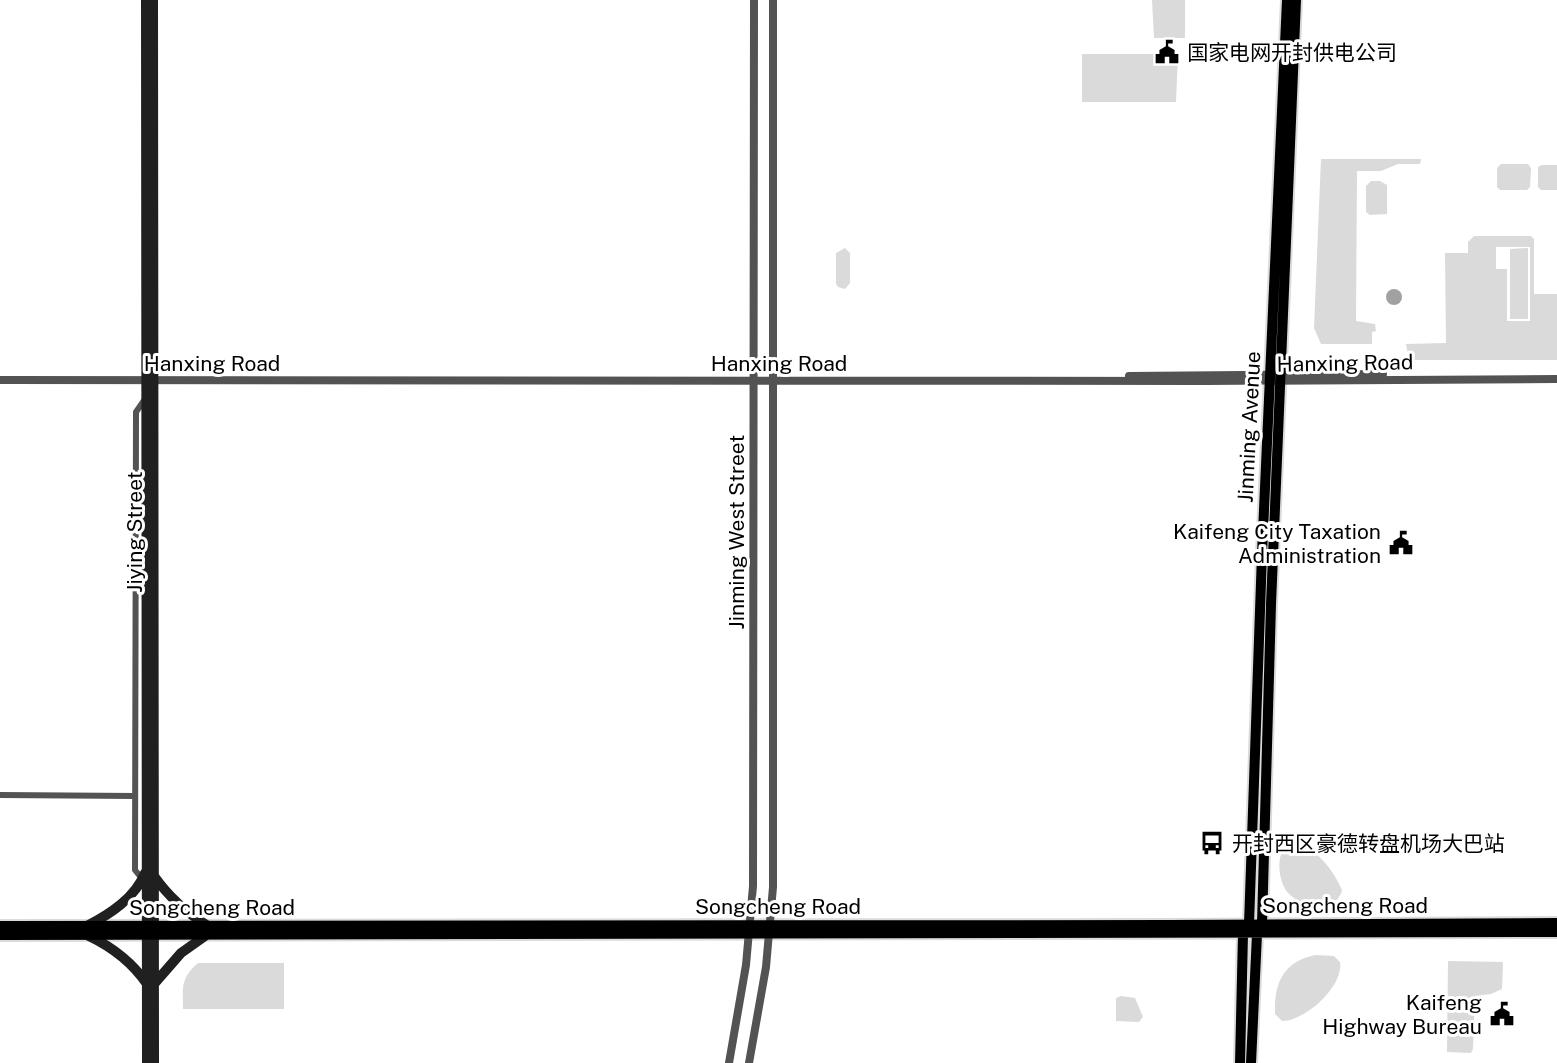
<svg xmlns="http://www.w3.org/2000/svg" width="1557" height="1063" font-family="'Public Sans','Noto Sans SC',sans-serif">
<rect width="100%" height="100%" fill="#fff"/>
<path fill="#dadada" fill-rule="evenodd" d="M1152 0H1185V38H1154Z
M1082 54H1178L1176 102H1082Z
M1321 159H1421L1420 164H1398L1381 171H1357L1356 321 1375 324 1376 331 1372 332V344H1321L1314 328Z
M1501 164H1528L1531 168 1530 187 1527 190H1500L1497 187V168Z
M1542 165H1557V190H1541L1538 187V167Z
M1371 181H1380L1387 185V214L1370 215 1366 212V186Z
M1474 236H1531L1534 239V294H1557V360H1409L1406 344 1446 343 1445 253H1468V242ZM1496 247H1530V321H1507V269H1496Z
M845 248 850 253V283L845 289 838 287 836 284V253Z
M1528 248V319H1510V249Z
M1294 842C1316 847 1334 871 1342 890 1337 913 1302 908 1288 893 1277 881 1274 846 1294 842Z
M1315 955 1334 956 1340 962C1344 986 1306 1021 1282 1021L1275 1014C1274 983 1283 962 1315 955Z
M1448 961 1503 962 1502 989 1491 994 1475 996 1473 1049 1471 1053 1447 1052Z
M198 963H284V1009H183C183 987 180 979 198 963Z
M1121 996 1135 998 1143 1017 1139 1022 1116 1021V998Z"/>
<path fill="#a1a1a1" d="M1386 297a8 8 0 1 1 16 0a8 8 0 1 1-16 0Z"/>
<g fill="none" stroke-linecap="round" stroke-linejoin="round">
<g stroke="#dbdbdb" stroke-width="14">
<path id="primary" d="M0 926 1169 925 1557 923
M0 935 1557 932
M1240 1063 1243 934 1249 924 1262 554 1287 0
M1251 1063 1257 934 1262 924 1271 604 1296 0"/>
</g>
<path stroke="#535353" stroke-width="6" d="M0 795 135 796
M143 880 135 870 136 412 145 399"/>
<path stroke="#535353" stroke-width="8" d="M1129 376 1383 374
M0 380 1205 381 1557 379
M729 1063 746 965 753 886 754 0
M749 1063 766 967 773 887V0"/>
<path stroke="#202020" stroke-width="10" d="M146 0 147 1063
M153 0 154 1063
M154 876C168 896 187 913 208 926
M87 926C110 914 135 898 145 873
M89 936C112 947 132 962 147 984
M154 984 181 953 205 936"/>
<use href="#primary" stroke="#000" stroke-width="10"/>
</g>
<defs>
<g id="civic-bare" transform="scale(1.89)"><path d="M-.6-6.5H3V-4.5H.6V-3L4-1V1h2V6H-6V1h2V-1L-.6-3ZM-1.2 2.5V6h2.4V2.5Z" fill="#000" stroke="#fff" stroke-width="2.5" paint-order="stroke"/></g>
<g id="bus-bare" transform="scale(1.89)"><path d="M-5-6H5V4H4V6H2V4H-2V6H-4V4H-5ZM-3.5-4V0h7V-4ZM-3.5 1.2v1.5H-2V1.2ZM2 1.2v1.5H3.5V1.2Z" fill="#000" stroke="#fff" stroke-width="2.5" paint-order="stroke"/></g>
</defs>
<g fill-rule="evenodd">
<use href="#civic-bare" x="1167" y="52"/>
<use href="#civic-bare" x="1401" y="543"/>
<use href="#bus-bare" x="1212" y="843"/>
<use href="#civic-bare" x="1502" y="1014"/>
</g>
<g text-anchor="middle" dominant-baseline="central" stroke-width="6" stroke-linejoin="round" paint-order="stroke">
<g font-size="21" fill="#000" stroke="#fff" text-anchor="start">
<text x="1187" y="52">国家电网开封供电公司</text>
<text x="1381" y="531" text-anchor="end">Kaifeng City Taxation<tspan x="1381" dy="24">Administration</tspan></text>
<text x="1232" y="843">开封西区豪德转盘机场大巴站</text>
<text x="1482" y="1002" text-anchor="end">Kaifeng<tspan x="1482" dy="24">Highway Bureau</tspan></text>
</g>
<g font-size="21" fill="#000" stroke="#fff">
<text x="212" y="363">Hanxing Road</text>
<text x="779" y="363">Hanxing Road</text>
<text transform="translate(1345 363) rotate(-1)">Hanxing Road</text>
<text transform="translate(1249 427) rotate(-87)">Jinming Avenue</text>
<text transform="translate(134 532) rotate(-90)">Jiying Street</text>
<text transform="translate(736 532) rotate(-90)">Jinming West Street</text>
<text x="1345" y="905">Songcheng Road</text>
<text x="778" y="906">Songcheng Road</text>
<text x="212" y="907">Songcheng Road</text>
</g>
</g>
</svg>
